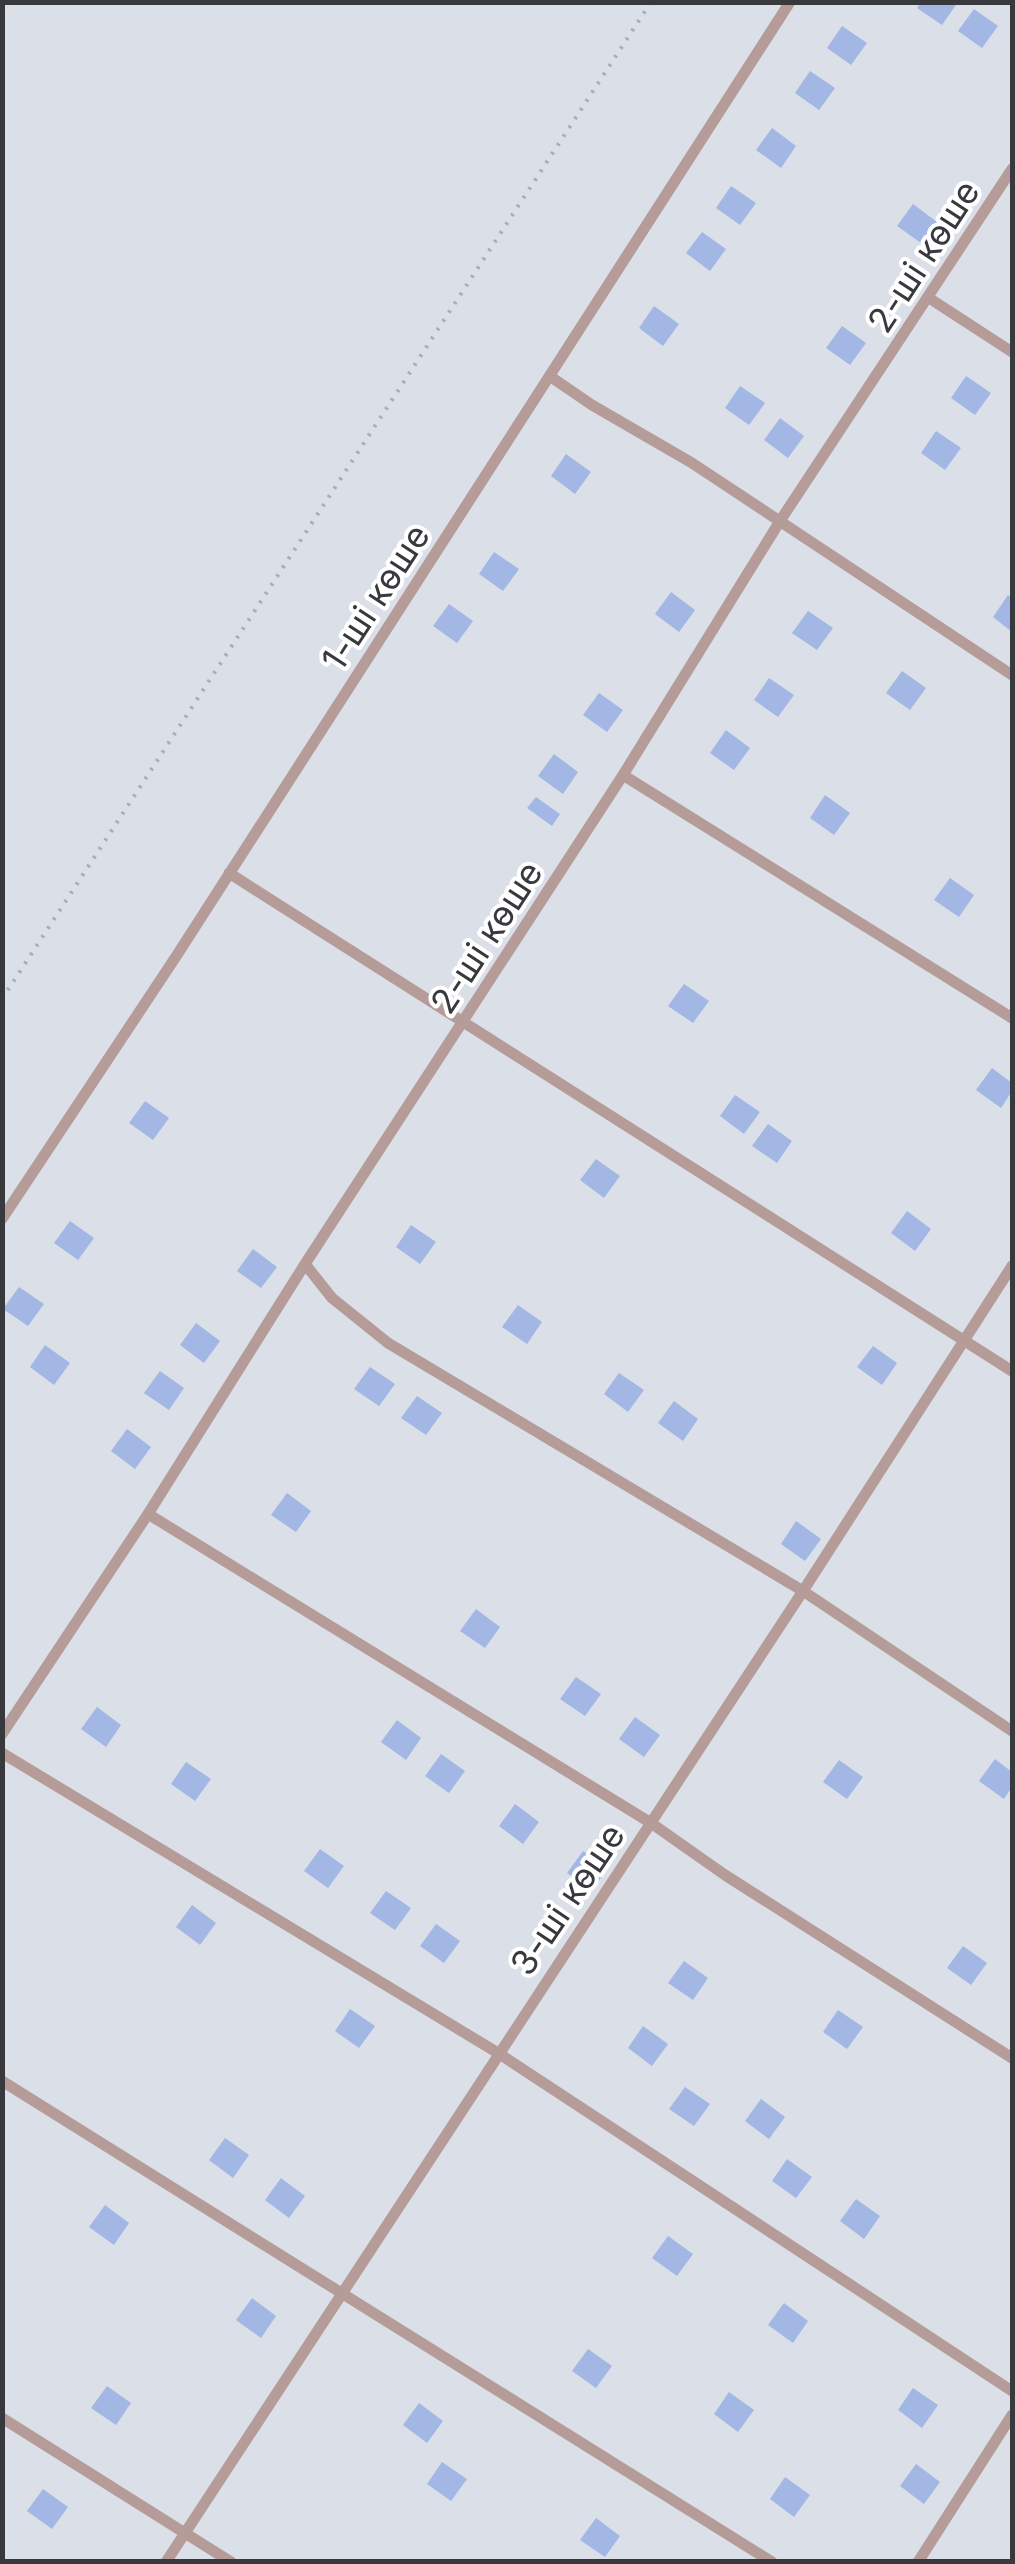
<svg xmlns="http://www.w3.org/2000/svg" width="1015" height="2564" font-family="Inter,sans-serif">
<rect width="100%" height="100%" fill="#dadfe8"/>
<path fill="#a2b7e4" d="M921 2H958L942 25 917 8Z
M974 9 998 26 982 48 958 31Z
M842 26 867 43 851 65 827 48Z
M810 71 835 88 819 110 795 93Z
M772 128 796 146 781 168 756 150Z
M731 186 756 203 740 225 716 208Z
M913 204 937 222 921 243 897 226Z
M702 232 726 249 710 271 686 253Z
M654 306 679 324 663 346 639 328Z
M842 326 866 343 850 365 826 348Z
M966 376 991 393 975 415 951 398Z
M740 386 765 403 749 425 725 408Z
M780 418 804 436 788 458 764 440Z
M936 431 961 448 945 470 921 453Z
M566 454 591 472 575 494 551 476Z
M494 552 519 569 503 591 479 574Z
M671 592 695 610 679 632 655 614Z
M1008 595 1012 598V632L993 617Z
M449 604 473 621 457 643 433 626Z
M808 611 833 628 817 650 792 633Z
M902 671 926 688 910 710 886 693Z
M769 678 794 695 778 717 754 700Z
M599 693 623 710 607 732 583 715Z
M726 730 750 748 734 770 710 753Z
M554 754 578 772 563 794 538 776Z
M825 795 850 813 834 835 810 818Z
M536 797 560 814 552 826 527 808Z
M950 878 974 895 959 917 934 900Z
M684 984 709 1001 693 1023 668 1006Z
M992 1068 1012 1083V1091L1001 1108 976 1090Z
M735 1095 760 1112 744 1134 720 1116Z
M145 1101 169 1118 153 1140 129 1123Z
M768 1124 792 1141 777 1163 752 1146Z
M596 1159 620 1176 604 1198 580 1180Z
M907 1211 931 1229 915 1251 891 1233Z
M70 1221 94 1238 78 1260 54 1243Z
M411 1225 436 1242 420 1264 396 1247Z
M253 1249 277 1267 261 1288 237 1271Z
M19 1287 44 1304 28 1326 3 1309Z
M518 1305 542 1322 527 1344 502 1327Z
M196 1323 220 1341 204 1363 180 1345Z
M45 1345 70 1363 54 1385 30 1367Z
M873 1346 897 1363 882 1385 857 1367Z
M370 1367 395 1384 379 1406 354 1389Z
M160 1371 184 1388 169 1410 144 1393Z
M619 1373 644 1390 628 1412 604 1394Z
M417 1396 442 1413 426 1435 401 1418Z
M674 1401 698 1419 683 1441 658 1423Z
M127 1429 151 1447 135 1469 111 1451Z
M287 1493 311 1511 296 1532 271 1515Z
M796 1521 821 1539 805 1561 781 1544Z
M476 1609 500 1627 485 1648 460 1631Z
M576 1677 601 1694 585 1716 560 1699Z
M97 1707 121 1725 106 1747 81 1729Z
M635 1717 660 1735 644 1757 619 1739Z
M397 1720 421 1738 406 1760 381 1742Z
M441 1754 465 1771 449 1793 425 1776Z
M995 1759 1012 1772V1787L1004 1799 979 1781Z
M839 1760 863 1777 847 1799 823 1782Z
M186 1762 211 1779 195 1801 171 1784Z
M515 1804 539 1822 523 1844 499 1826Z
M320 1849 344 1866 328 1888 304 1871Z
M583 1851 608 1868 592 1890 567 1873Z
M386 1891 411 1908 395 1930 370 1913Z
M192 1905 216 1923 200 1945 176 1927Z
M436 1924 460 1941 444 1963 420 1946Z
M963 1946 987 1963 971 1985 947 1968Z
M684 1961 708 1978 693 2000 668 1983Z
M350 2009 375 2026 359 2048 335 2031Z
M838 2010 863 2027 847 2049 823 2032Z
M643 2026 668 2044 652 2066 628 2048Z
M685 2087 710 2104 694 2126 669 2109Z
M761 2099 785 2117 769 2139 745 2121Z
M225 2138 249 2155 233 2178 209 2160Z
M787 2159 812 2177 796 2198 772 2181Z
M281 2178 305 2196 289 2218 265 2200Z
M856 2199 880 2216 864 2239 840 2221Z
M105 2205 129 2223 114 2245 89 2227Z
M668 2236 693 2254 677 2276 652 2258Z
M252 2298 276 2316 261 2338 236 2320Z
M784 2303 808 2321 793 2343 768 2325Z
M588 2349 612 2366 596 2388 572 2371Z
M107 2386 131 2403 116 2425 91 2408Z
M913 2388 938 2405 922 2428 898 2410Z
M729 2392 754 2410 738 2432 714 2414Z
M419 2403 443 2421 427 2443 403 2425Z
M442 2462 467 2479 451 2501 427 2484Z
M916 2464 940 2482 924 2504 900 2486Z
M785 2477 810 2495 794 2517 770 2499Z
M43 2489 68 2507 52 2529 27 2511Z
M596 2518 620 2536 605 2557 580 2540Z"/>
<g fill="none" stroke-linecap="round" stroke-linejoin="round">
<path stroke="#a9acb4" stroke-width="4" stroke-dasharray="2.5 8" stroke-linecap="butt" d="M2 999 651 2"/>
<path stroke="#b59c98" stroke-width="11" d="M929 298 1012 352
M551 377 592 405 692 463 1012 675
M623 775 1012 1018
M229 873 1012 1371
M2 1219 177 955 790 2
M305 1264 332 1298 388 1343 803 1591 1012 1731
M148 1514 651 1823 725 1875 1012 2058
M2 1734 148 1514 305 1264 623 775 780 521 1012 169
M2 1753 498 2053 1012 2391
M2 2081 772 2562
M2 2418 231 2562
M166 2562 803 1591 1012 1266
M918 2562 1012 2415"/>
</g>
<g text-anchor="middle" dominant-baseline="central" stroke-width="8" stroke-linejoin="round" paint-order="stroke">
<g font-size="35" fill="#38393d" stroke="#fff">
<text transform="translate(923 256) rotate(-57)">2-ші көше</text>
<text transform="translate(375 597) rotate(-57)">1-ші көше</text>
<text transform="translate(486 937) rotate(-57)">2-ші көше</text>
<text transform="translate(567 1899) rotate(-56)">3-ші көше</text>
</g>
</g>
<rect width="1015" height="2564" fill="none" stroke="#38393d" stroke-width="10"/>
</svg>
